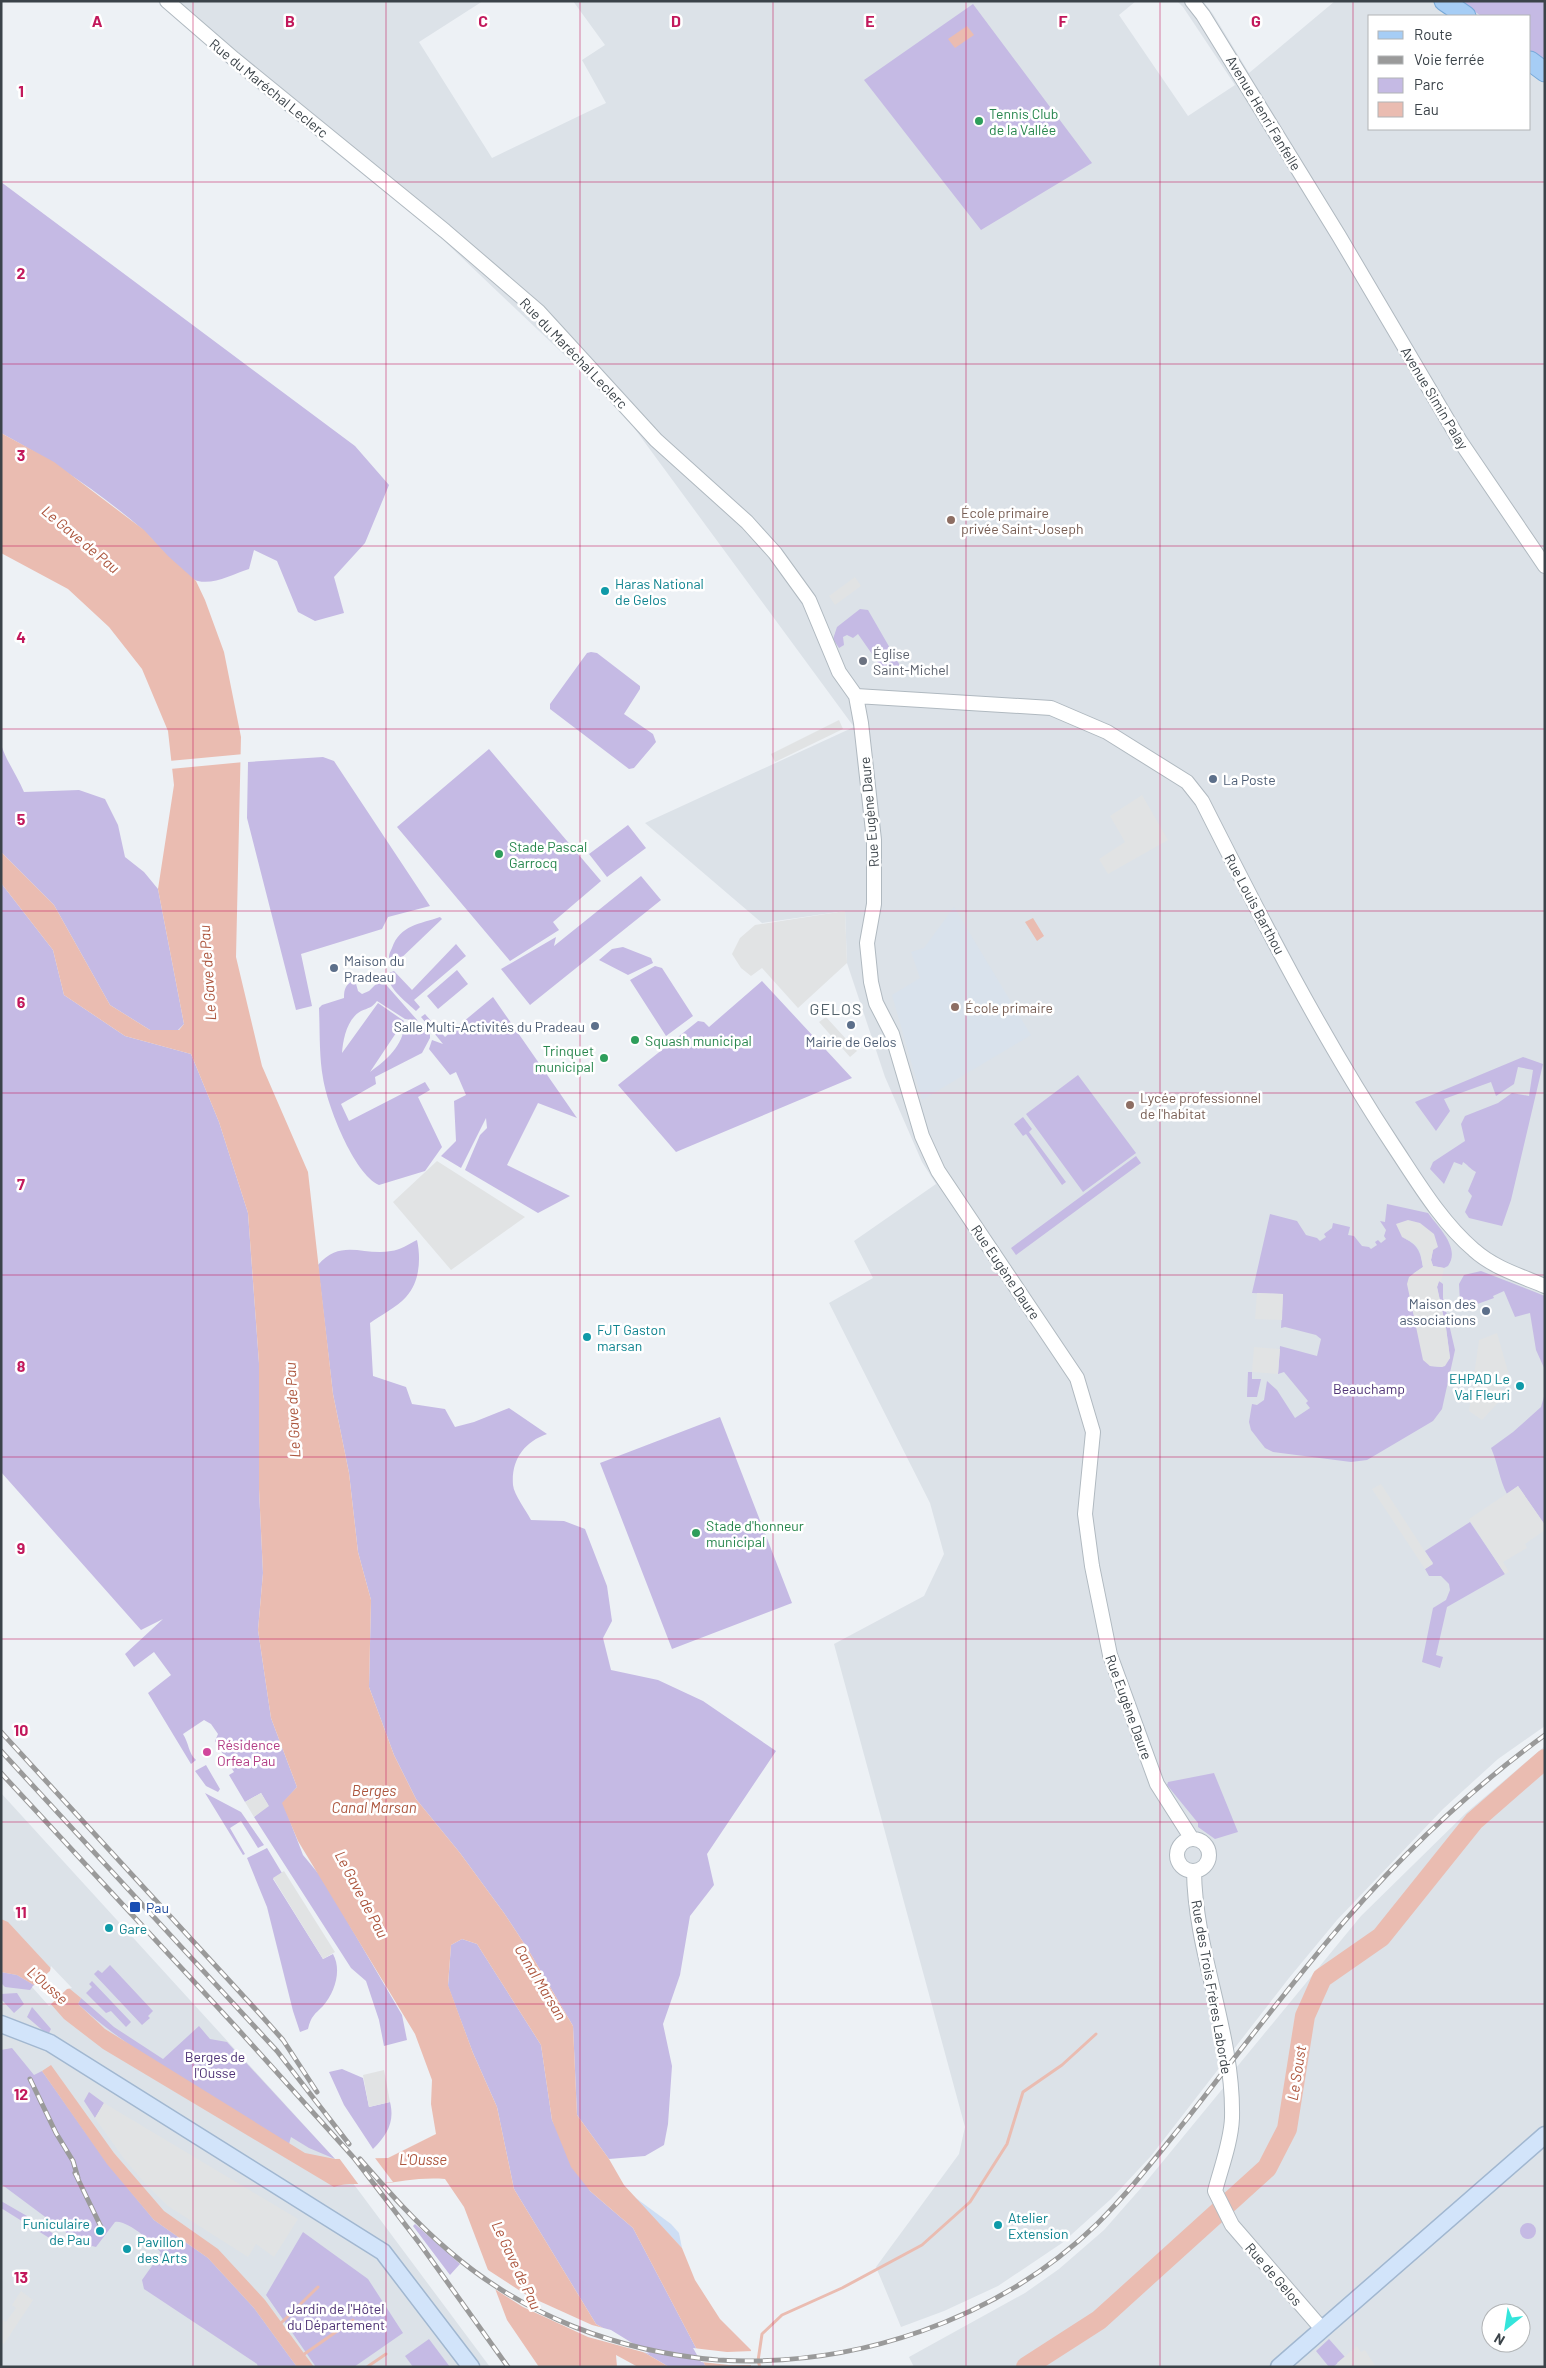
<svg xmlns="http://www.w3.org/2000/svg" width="1546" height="2368" font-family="Barlow,sans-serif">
<rect width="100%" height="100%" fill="#edf1f5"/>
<path fill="#dce2e8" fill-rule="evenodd" d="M157 1H483L419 42 492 158 606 103 582 60 605 45 573 1H1136L1119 15 1188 116 1235 85 1183 7 1177 1H1203L1213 14 1249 73 1335 1H1459L1481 16H1370V129H1530V51L1545 61V1726L1498 1759 1443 1809 1337 1920 1289 1978 1151 2156 1111 2199 1062 2243 998 2286 944 2311 901 2327 876 2267 959 2154 965 2127 834 1644 924 1596 944 1554 930 1503 829 1303 873 1278 854 1241 936 1184 922 1162 885 1077 847 963 845 911 762 923 645 823 854 727 618 406 438 235 246 80Z
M1545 1746V2367H914L909 2357 1025 2293 1059 2269 1104 2230 1141 2188 1224 2087 1236 2068 1361 1916 1466 1813ZM1491 2313H1521V2343H1491Z
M1 1793 335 2159 490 2367H1Z"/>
<path fill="#d9e2ec" d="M954 907 1031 1035 922 1100 892 995 920 978 911 952 924 948Z"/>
<path fill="#c5bae4" d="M1459 1H1545V61L1530 51V16H1481Z
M973 4 1092 163 981 230 864 80Z
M1 182 355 446 389 485 365 543 334 577 344 613 315 621 298 612 277 561 254 550 249 569C233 574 214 585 198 581 184 579 154 540 142 529 99 492 51 460 1 433Z
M860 609 868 610 902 669 897 667 886 674 858 634 853 638 847 635 843 637 844 645 839 648 833 639 837 627Z
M591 652 597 653 640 686V689L624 714 653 734 656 742 634 768 629 769 550 709V704L587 653Z
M1 744C6 761 17 775 24 792L79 790 105 799 118 825 125 857 144 872 158 889 184 1024 178 1030H150L110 1005 54 905 1 852Z
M489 749 601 881 553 922 559 930 510 961 397 827Z
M323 757 334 761 430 906 388 917 382 929 301 954 312 1006 296 1010 247 818 248 762Z
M628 825 646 848 607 877 589 854Z
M641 876 661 900 530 1005 501 969 556 937 554 946Z
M1 883 53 950 64 995 125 1036 191 1054 219 1122 248 1213 259 1363V1489L263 1573 258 1630 271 1718 297 1787 283 1803 303 1855 322 1878 402 2015 407 2040 384 2046 379 2020 366 1981 351 1968 254 1817 268 1805 261 1793 245 1802 229 1775 234 1772 215 1741 218 1734 211 1724 204 1720 183 1734C189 1743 188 1753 196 1760L191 1764 148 1693 171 1675 154 1652 134 1667 125 1654 163 1619 141 1630 1 1472Z
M440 917 442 919 395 964 390 963C388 957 389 954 392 948 400 925 420 924 440 917Z
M456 944 466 956 414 1000 420 1007 416 1011C407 1002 385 987 389 973L394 971 412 990Z
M623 947 651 958 653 963 628 975 599 960 612 949Z
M655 966 662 968 693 1016 666 1036 630 980Z
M457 970 468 984 438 1009 427 996Z
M381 979 418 1021 405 1019 377 1001C372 1008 368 1008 361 1011 347 1019 343 1039 342 1053L378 1003 404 1021 370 1072C386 1061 405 1044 404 1023L422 1025 430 1035V1038L422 1053 375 1077 376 1084 341 1104 349 1121 425 1082 430 1090 418 1097 442 1147 425 1171 379 1185C354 1174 327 1105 323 1078 319 1056 320 1031 319 1008L322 1005 344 998C344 988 346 984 355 980L358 991 362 994 369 991Z
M762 981 852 1078 676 1152 618 1085 698 1021 704 1022 709 1027Z
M493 997 577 1118 538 1103 507 1165 570 1196 538 1213 465 1170 480 1135 487 1128 486 1118 461 1168 441 1156 456 1141 454 1101 466 1095 456 1072 450 1075 429 1049 432 1040 443 1044 421 1017 425 1014 445 1037Z
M1523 1057 1543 1064 1511 1200 1502 1226 1469 1218 1465 1212 1472 1196 1468 1191 1476 1172C1470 1169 1467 1164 1463 1162L1462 1165 1454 1162 1444 1184 1430 1169 1433 1162 1465 1141 1461 1124 1465 1116 1498 1103 1512 1093 1529 1096 1533 1070 1518 1067 1514 1084 1496 1096 1491 1082 1444 1099 1450 1111 1436 1131 1415 1102Z
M1078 1075 1136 1153 1083 1192 1026 1114Z
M1023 1117 1032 1129 1029 1132 1066 1182 1062 1185 1026 1134 1023 1136 1014 1124Z
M1136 1156 1141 1163 1016 1255 1011 1248Z
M1387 1204 1428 1213C1438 1227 1461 1248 1448 1266L1444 1268 1433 1266 1431 1260 1433 1250 1402 1237C1418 1245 1420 1250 1423 1267L1414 1273 1408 1281 1430 1366 1442 1367 1450 1358 1446 1328 1437 1287 1439 1281 1443 1284V1298L1455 1350 1442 1409 1433 1421 1367 1460 1351 1462 1273 1452 1265 1448 1251 1430 1249 1422 1252 1404 1257 1405 1264 1400 1267 1381 1277 1390 1295 1418 1310 1408 1306 1403 1308 1401 1284 1372 1278 1374 1280 1346 1317 1356 1321 1339 1316 1335 1285 1327 1281 1328 1283 1294 1252 1293 1270 1214 1297 1221 1306 1235 1317 1238 1320 1241 1326 1237 1324 1234 1332 1228 1333 1223 1350 1227 1348 1235 1354 1236 1362 1246 1369 1247 1371 1249 1377 1245 1375 1242 1378 1240 1381 1243 1386 1239 1384 1236 1386 1230 1380 1221 1385 1222Z
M417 1240C421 1258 420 1282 406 1297 397 1307 381 1315 370 1323L373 1376 406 1387 412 1404 445 1409 455 1427 474 1422 509 1408 547 1434C524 1442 511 1460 513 1485 514 1495 526 1510 531 1520L564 1521 585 1529 607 1586 612 1621 603 1638 611 1670 658 1680 703 1701 776 1751 707 1854 714 1885 690 1916 680 1975 663 2024 672 2066 668 2124 664 2145 645 2156 609 2159 577 2115 573 2026 529 1951 504 1913 460 1853 416 1799 394 1755 369 1687 371 1600 358 1552 349 1473 333 1394 318 1265C341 1238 363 1256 391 1251 400 1250 409 1244 417 1240Z
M1481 1271 1545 1296V1370L1536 1350 1530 1313 1515 1317 1504 1291 1493 1296 1494 1298 1469 1307 1460 1302 1459 1284 1464 1275Z
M1248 1372H1252V1379H1261L1257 1397H1247Z
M1545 1393V1525L1518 1486 1507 1494C1499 1479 1498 1463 1491 1448L1513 1432 1541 1407Z
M720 1417 792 1603 672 1649 600 1463Z
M1470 1522 1505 1574 1447 1607 1436 1655 1443 1657 1440 1668 1422 1662 1433 1608 1446 1600 1450 1590 1449 1584 1441 1576H1429L1425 1569 1433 1563 1425 1551Z
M206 1765 220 1789 218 1792 206 1786 195 1771Z
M1214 1773 1238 1832 1215 1839 1198 1827V1823L1167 1785 1168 1782Z
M205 1793 241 1812 264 1845 258 1848 241 1821 230 1828 245 1854 243 1855Z
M267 1848 282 1873 273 1879 323 1959 333 1954C342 1970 335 1992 323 2006 315 2014 311 2016 308 2029L300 2032 293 2011 267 1907 247 1858Z
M462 1939 477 1944 541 2045 552 2120 590 2191 633 2228 706 2367H669L596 2324 514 2189 497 2107 473 2053 448 1986 451 1945Z
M110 1965 153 2011 148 2016 150 2018 142 2025 94 1974 98 1970 102 1973Z
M1 1972 17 1975 34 1985 30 1990 5 1987 1 1983Z
M92 1981 131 2022 126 2027 111 2011 106 2013 86 1993 92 1987 89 1984Z
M17 1993 24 2004 14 2013 1 1999V1994Z
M81 1998 114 2027 163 2059 199 2026 210 2039 227 2042 335 2159 309 2148 291 2137 289 2144C218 2099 140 2060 78 2004Z
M32 2007 51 2029 48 2035 27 2017Z
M12 2048 34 2075 42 2071 107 2163 154 2220 208 2258 254 2308 297 2367H258L257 2364 144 2289 142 2280 161 2253C156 2244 126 2219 115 2222L96 2247 92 2246 87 2248 1 2184V2050Z
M342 2069 363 2078 369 2107 390 2102C395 2122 387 2135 373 2149L344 2105 329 2072Z
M89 2092 104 2103 95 2118 84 2101Z
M1 2201 27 2216 25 2223 1 2208Z
M33 2222 56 2235 59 2244 30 2226Z
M1520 2231a8 8 0 1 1 16 0a8 8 0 1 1-16 0Z
M415 2224 460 2264 450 2275 413 2226Z
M303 2232 368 2279 403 2333 354 2367H316L266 2295Z
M429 2339 450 2367H413L405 2356Z
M1329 2339 1345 2357 1333 2367H1329L1316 2351Z"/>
<path fill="#cedef4" d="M633 2196 671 2224 679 2233 682 2248Z"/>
<path fill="#e1e3e4" d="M855 577 861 586 835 605 829 596Z
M839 720 843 729 775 762 771 754Z
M1142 795 1168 840 1108 874 1099 859 1125 842 1110 816Z
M845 911 847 963 798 1008 762 968 751 976 741 968 732 954 740 938 755 925Z
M826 1017 857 1051 850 1057 819 1022Z
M437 1161 525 1217 451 1270 393 1202Z
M1408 1220 1420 1223 1434 1234 1438 1247 1433 1250 1431 1260 1433 1266 1444 1268 1441 1282 1439 1281 1437 1287 1446 1328 1450 1358 1445 1366 1442 1367 1430 1366 1423 1360 1407 1284 1409 1277 1423 1267 1420 1250 1414 1243 1402 1237 1396 1224Z
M1257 1293 1283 1294 1282 1320 1255 1319Z
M1497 1333 1509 1375 1502 1377 1500 1388 1506 1394 1482 1420 1469 1411 1479 1340Z
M1254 1347 1280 1349 1278 1374 1252 1372Z
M1381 1484 1433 1564 1425 1569 1372 1489Z
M1518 1486 1545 1525V1530L1525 1544 1527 1548 1503 1562 1509 1572 1505 1574 1469 1519Z
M261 1793 269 1806 254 1817 245 1802Z
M284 1871 335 1952 323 1959 273 1878Z
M384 2070 390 2102 369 2107 363 2075Z
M104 2103 298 2219 274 2257 256 2244 248 2257 168 2206 144 2182 125 2160 95 2118Z
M21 2291 33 2300 4 2344 1 2342V2319L6 2322 16 2308 12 2305Z
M1357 2346 1361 2352 1365 2350 1376 2367H1340L1337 2363Z"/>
<path fill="#eabcb1" d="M967 26 974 35 955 48 948 39Z
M1 433 54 462 144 530 168 556 196 581 205 600 224 652 241 737 236 957 262 1066 308 1172 333 1394 349 1473 358 1552 371 1600 369 1687 394 1755 416 1799 460 1853 504 1913 529 1951 573 2026 577 2115 609 2159 624 2185 682 2248 695 2280 720 2319 751 2350V2367H706L633 2228 590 2191 571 2167 552 2120 541 2045 477 1944 462 1939 451 1945 448 1985 473 2053 497 2107 514 2189 596 2324 669 2367H638L616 2355 617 2367H539L507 2320 464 2207 445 2179C419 2177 402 2182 377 2184 362 2185 347 2182 334 2187L103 2049 64 2019 34 1985 17 1975 1 1972V1919L8 1922 70 1989 81 1998 78 2004 105 2029 305 2153 335 2159 388 2158 436 2134 431 2104 432 2080 415 2034 298 1841 282 1803 297 1787 271 1718 258 1630 263 1573 259 1489V1363L248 1213 219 1122 191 1054 125 1036 64 995 53 950 1 883V852L54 905 110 1005 150 1030H179L184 1024 158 889 174 785 168 731 142 669 109 627 68 589 1 553Z
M1033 918 1044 936 1037 941 1025 922Z
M51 2065 114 2153 164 2211 218 2249 265 2300 314 2367H297L254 2308 208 2258 154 2220 107 2164 42 2071Z"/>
<path fill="#edf1f5" d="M244 754V762L170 769 169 761Z
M51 1966 72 1988 67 1989 49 2006 32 1987 50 1971Z
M339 2158H375L393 2182 359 2185Z
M485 2268 528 2296 592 2325 611 2330 650 2354 588 2337 523 2307 493 2288Z
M693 2348 727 2352 753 2351V2365H729L701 2362Z"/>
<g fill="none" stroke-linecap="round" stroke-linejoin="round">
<path stroke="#eabcb1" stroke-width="3" d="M279 2325 318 2287
M300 2357 353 2320
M367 2367 386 2354
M760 2367 758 2361 762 2334 782 2315 842 2288 922 2245 970 2202 1007 2144 1023 2092 1062 2065 1096 2034"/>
<path stroke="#eabcb1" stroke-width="20" d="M1026 2367 1099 2320 1267 2168 1287 2129 1305 2016 1322 1978 1381 1937 1474 1821 1545 1759"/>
<g stroke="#b0b9c0" stroke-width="16">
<path id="tertiary" d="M167 1 234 59 445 231 538 311 656 440 747 522 775 553 809 600 839 672 856 696 861 723 874 840V904L867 943 871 982 876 1003 892 1034 922 1136 938 1171 1077 1378 1093 1432 1085 1514 1092 1566 1110 1655 1157 1784 1192 1839
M1192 1 1203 15 1339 236 1460 441 1545 566
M856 696 1051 708 1107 732 1187 782 1202 801C1261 918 1321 1036 1393 1145 1417 1181 1441 1222 1474 1250 1494 1268 1521 1276 1545 1286
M1177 1855a16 16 0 1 1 32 0a16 16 0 1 1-32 0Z
M1194 1871C1195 1954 1234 2033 1232 2118 1231 2142 1221 2168 1215 2191L1232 2225 1322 2329"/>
</g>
<g stroke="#a1b7d0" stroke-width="19">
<path id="secondary" d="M1 2024 50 2043 383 2252 471 2367
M1279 2367 1545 2135"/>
</g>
<g stroke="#77a9d9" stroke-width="21">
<path id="primary" d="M1444 1 1466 16
M1530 61 1545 72"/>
</g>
<use href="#tertiary" stroke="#fff" stroke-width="14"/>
<use href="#secondary" stroke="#d2e4fa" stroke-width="16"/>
<use href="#primary" stroke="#a6cdf5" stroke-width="19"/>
<g stroke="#9a9a9a" stroke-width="5">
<path id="rail" d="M1 1732 259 2013 283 2040 317 2092
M1 1751 277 2051 349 2144
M1 1773 236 2027 354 2158 420 2244 508 2367
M30 2079 56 2133 73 2161 78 2178
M360 2159C388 2191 416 2223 449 2251 524 2316 619 2352 718 2360 855 2368 998 2320 1097 2224 1129 2192 1157 2156 1186 2120 1232 2061 1278 2001 1326 1943 1390 1866 1464 1794 1545 1735
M75 2173 102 2229"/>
</g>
<use href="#rail" stroke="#fff" stroke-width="3" stroke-dasharray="9" stroke-linecap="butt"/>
</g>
<path fill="none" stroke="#c2185b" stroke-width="1" stroke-opacity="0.55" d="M193 1V2367M386 1V2367M580 1V2367M773 1V2367M966 1V2367M1160 1V2367M1353 1V2367M1 182H1545M1 364H1545M1 546H1545M1 729H1545M1 911H1545M1 1093H1545M1 1275H1545M1 1457H1545M1 1639H1545M1 1822H1545M1 2004H1545M1 2186H1545"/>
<g fill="#2e9e5b" stroke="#fff" stroke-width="2">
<circle cx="979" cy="121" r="5"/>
<circle cx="499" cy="854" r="5"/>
<circle cx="635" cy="1040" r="5"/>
<circle cx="604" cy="1058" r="5"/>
<circle cx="696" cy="1533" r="5"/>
</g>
<g fill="#8d6e63" stroke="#fff" stroke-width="2">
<circle cx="951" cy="520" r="5"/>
<circle cx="955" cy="1007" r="5"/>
<circle cx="1130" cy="1105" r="5"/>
</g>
<g fill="#0f9aa8" stroke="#fff" stroke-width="2">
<circle cx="605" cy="591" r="5"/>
<circle cx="587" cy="1337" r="5"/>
<circle cx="1520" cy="1386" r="5"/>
<circle cx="109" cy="1928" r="5"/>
<circle cx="998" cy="2225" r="5"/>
<circle cx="100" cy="2231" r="5"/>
<circle cx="127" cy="2249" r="5"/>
</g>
<circle fill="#6b7280" stroke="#fff" stroke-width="2" cx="863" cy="661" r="5"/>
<g fill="#5c6f8a" stroke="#fff" stroke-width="2">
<circle cx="1213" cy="779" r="5"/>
<circle cx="334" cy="968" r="5"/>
<circle cx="851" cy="1025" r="5"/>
<circle cx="595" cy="1026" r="5"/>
<circle cx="1486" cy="1311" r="5"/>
</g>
<circle fill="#d1479c" stroke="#fff" stroke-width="2" cx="207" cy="1752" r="5"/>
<rect fill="#1a4fb4" stroke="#fff" stroke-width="2" x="129" y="1901" width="12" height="12" rx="2.5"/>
<g text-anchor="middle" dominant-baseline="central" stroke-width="5" stroke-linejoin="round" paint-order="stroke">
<g font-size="14" fill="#3b4349" stroke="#fff">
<text transform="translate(269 88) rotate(39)">Rue du Maréchal Leclerc</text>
<text transform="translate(1264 113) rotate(59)">Avenue Henri Fanfelle</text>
<text transform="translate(574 353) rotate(46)">Rue du Maréchal Leclerc</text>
<text transform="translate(1435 398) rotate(59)">Avenue Simin Palay</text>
<text transform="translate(869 812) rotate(-95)">Rue Eugène Daure</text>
<text transform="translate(1255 904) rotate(62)">Rue Louis Barthou</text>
<text transform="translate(1006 1272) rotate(56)">Rue Eugène Daure</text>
<text transform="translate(1129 1707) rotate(70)">Rue Eugène Daure</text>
<text transform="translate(1212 1987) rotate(80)">Rue des Trois Frères Laborde</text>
<text transform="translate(1274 2274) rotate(49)">Rue de Gelos</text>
</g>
<g font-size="14" fill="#27864d" stroke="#fff" text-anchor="start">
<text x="989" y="113">Tennis Club<tspan x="989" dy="16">de la Vallée</tspan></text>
<text x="509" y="846">Stade Pascal<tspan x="509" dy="16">Garrocq</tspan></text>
<text x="645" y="1040">Squash municipal</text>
<text x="594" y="1050" text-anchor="end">Trinquet<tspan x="594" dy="16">municipal</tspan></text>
<text x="706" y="1525">Stade d'honneur<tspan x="706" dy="16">municipal</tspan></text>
</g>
<g font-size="14" fill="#785e54" stroke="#fff" text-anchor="start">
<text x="961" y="512">École primaire<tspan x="961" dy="16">privée Saint-Joseph</tspan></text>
<text x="965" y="1007">École primaire</text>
<text x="1140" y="1097">Lycée professionnel<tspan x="1140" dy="16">de l'habitat</tspan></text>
</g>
<g font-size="14" fill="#0d838f" stroke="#fff" text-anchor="start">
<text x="615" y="583">Haras National<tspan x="615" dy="16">de Gelos</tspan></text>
<text x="597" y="1329">FJT Gaston<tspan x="597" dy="16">marsan</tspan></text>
<text x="1510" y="1378" text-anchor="end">EHPAD Le<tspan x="1510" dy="16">Val Fleuri</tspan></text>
<text x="119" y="1928">Gare</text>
<text x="1008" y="2217">Atelier<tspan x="1008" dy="16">Extension</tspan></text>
<text x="90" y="2223" text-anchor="end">Funiculaire<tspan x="90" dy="16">de Pau</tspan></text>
<text x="137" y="2241">Pavillon<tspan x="137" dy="16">des Arts</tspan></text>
</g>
<g font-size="14" fill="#5b616d" stroke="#fff" text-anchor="start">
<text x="873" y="653">Église<tspan x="873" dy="16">Saint-Michel</tspan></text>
</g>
<g font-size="14" fill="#4e5e75" stroke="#fff" text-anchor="start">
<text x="1223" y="779">La Poste</text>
<text x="344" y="960">Maison du<tspan x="344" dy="16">Pradeau</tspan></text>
<text x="585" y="1026" text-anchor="end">Salle Multi-Activités du Pradeau</text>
<text x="851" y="1041" text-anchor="middle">Mairie de Gelos</text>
<text x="1476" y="1303" text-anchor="end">Maison des<tspan x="1476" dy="16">associations</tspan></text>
</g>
<g font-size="14" fill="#4f3376" stroke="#fff">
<text x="1369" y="1388">Beauchamp</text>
<text x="215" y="2056">Berges de<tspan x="215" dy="16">l'Ousse</tspan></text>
<text x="336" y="2308">Jardin de l'Hôtel<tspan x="336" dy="16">du Département</tspan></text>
</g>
<g font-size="14" fill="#b23c85" stroke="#fff" text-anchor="start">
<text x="217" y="1744">Résidence<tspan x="217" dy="16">Orfea Pau</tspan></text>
</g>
<g font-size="14" fill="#164399" stroke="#fff" text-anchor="start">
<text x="146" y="1907">Pau</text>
</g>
<g font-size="15" font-style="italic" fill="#ac553d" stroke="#fff">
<text transform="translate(81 539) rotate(40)">Le Gave de Pau</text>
<text transform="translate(207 973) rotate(-94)">Le Gave de Pau</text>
<text transform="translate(292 1410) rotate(-93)">Le Gave de Pau</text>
<text x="374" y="1790">Berges<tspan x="374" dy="17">Canal Marsan</tspan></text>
<text transform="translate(362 1894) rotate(62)">Le Gave de Pau</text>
<text transform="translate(541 1982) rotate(59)">Canal Marsan</text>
<text transform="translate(48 1985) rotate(41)">L'Ousse</text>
<text transform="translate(1296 2073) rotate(-81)">Le Soust</text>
<text x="423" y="2159">L'Ousse</text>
<text transform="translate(517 2265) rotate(65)">Le Gave de Pau</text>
</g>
<g font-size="16" letter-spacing="1" fill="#53626b" stroke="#fff">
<text x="836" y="1008">GELOS</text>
</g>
</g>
<g font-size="16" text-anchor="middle" font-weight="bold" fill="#c2185b" stroke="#fff" stroke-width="5" stroke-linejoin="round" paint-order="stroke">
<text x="97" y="27">A</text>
<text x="290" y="27">B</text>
<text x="483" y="27">C</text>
<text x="676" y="27">D</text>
<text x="870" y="27">E</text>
<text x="1063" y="27">F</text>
<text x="1256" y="27">G</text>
<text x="21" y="97">1</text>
<text x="21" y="279">2</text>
<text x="21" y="461">3</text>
<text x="21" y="643">4</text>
<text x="21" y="825">5</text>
<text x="21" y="1008">6</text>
<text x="21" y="1190">7</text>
<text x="21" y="1372">8</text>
<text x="21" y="1554">9</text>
<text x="21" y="1736">10</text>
<text x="21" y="1918">11</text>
<text x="21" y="2100">12</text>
<text x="21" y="2283">13</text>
</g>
<rect width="1546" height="2368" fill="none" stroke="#3b4349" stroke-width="5"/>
<rect x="1368" y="15" width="162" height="115" fill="#ffffff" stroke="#b1b4b6"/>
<rect x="1378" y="31" width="25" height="8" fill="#a6cdf5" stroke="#b1b4b6"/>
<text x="1414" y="40" font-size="15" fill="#3b4349">Route</text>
<rect x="1378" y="56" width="25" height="8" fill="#9a9a9a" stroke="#b1b4b6"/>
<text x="1414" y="65" font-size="15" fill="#3b4349">Voie ferrée</text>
<rect x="1378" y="78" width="25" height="15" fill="#c5bae4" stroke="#b1b4b6"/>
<text x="1414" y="90" font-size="15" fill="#3b4349">Parc</text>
<rect x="1378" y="102" width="25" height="15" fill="#eabcb1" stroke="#b1b4b6"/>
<text x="1414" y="115" font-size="15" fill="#3b4349">Eau</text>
<g transform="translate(1506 2328) rotate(210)"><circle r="24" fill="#ffffff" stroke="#b1b4b6"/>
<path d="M0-4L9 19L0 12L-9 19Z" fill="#34e5db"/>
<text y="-8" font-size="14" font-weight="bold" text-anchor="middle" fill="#3b4349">N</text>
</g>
</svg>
